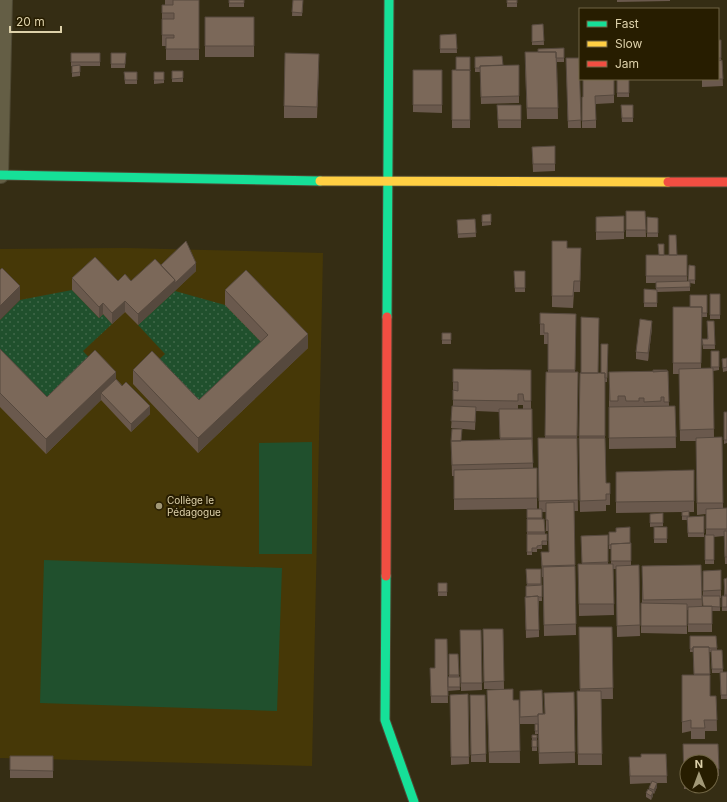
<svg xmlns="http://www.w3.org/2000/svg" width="727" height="802" font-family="Inter,sans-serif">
<defs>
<pattern id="park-dots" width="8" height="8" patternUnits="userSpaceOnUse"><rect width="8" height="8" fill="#20502d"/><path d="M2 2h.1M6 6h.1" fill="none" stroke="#406849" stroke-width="1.8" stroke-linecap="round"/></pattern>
</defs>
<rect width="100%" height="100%" fill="#352d14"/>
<path fill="#463807" d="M126 248 323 253 312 766 0 758V249Z"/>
<path fill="#20502d" d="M312 442V554H259V443Z
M44 560 282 568 277 711 40 703Z"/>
<path fill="url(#park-dots)" d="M72 290 99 318 103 314 112 324 83 351 95 364 47 411 0 363V320L20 300Z
M175 291 225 305 268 349 199 415 152 366 165 354 138 325Z"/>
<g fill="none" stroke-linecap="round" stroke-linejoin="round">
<g stroke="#4e4833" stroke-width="16">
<path id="street" d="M1 176 5 0"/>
</g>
<g stroke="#4e4833" stroke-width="11">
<path id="fast" d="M0 175 320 181
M387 317 389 0
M386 576 385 720 414 802"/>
</g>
<g stroke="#4e4833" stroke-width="11">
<path id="slow" d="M320 181 668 182"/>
</g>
<g stroke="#4e4833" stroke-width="11">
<path id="jam" d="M668 182H727
M386 576 387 317"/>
</g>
<use href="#street" stroke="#645e45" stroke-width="14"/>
<use href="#fast" stroke="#16e098" stroke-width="9"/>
<use href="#slow" stroke="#ffcf43" stroke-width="9"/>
<use href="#jam" stroke="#f24e42" stroke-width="9"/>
</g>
<path fill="#6a594d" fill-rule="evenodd" d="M165 0H199V60H166V46H162V5H165Z
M229 0H244V7H229Z
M293 0H303L302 16H292Z
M507 0H517V7H507Z
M617 0H670V1L617 2Z
M205 17H254V57H205Z
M543 24 544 45H532V25Z
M456 34 457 53H440V35Z
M718 40H721V60H722L723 86 702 87V79H718Z
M564 48V62H557L558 119H527L525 63 538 52Z
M71 53H100V66H80V76L72 77V66H71Z
M111 53H126L125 68H111Z
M475 57 503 65H519V103L481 104 480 72H475Z
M566 58H579L581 128H568Z
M319 65 317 118H284V106Z
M413 70H442V113L413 112Z
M452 70 470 75V128H452Z
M172 71H183V82H172Z
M124 72H137V84H125Z
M154 72H164V83L154 84Z
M614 79V103L596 104V128H582V97H583Z
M617 79H629V97H617Z
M497 105H521V128H498Z
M621 105H633V122H622Z
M555 146V171L533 172 532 147Z
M626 211H645L646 237H626Z
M491 214V225L482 226V215Z
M624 216V239L596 240V217Z
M647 217 658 218V237H647Z
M475 219 476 237 458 238 457 220Z
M552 241 567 248H581L580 292H574L573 308 552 307Z
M646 255H687V281H688L689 265 695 266V284L690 283V291L657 292V307H644V289L656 290V283H646Z
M161 265 196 271 138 325 125 312 112 324 103 314 99 318 72 290V278L118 281H131Z
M514 271H525V292H515Z
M225 290 308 348 198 453 133 384V370L199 400 261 342 225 305Z
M710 294H720V319H710Z
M707 295V317H702L701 368H711V351H719V370L713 371 714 437H722L723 508H727V564H725L724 536 714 537V564H705V535H706V514L697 515 696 441H680L679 374H673V307H690Z
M540 313 576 314 575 372H578L577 447 578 511H574L576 635 544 636 543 577H542L541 552H549L548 531H546V512H542V519H544L545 534H547V545H542V549H537V552H532V555H527V509L454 510V476H452L451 444 461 441 500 440 499 412 476 411 475 430 451 428 453 406V369L531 370V409H532L533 468H537V509H539L538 438H545L546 372H548V344H544V335H540ZM518 405H523V409H518Z
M714 321 715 349H703L702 339H707Z
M652 328 648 361 636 359V352Z
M442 333H451V344H442Z
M608 344 607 382H605V438L606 483H610V505H606V511L580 512 579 449 580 373H601Z
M0 349 47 397 116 379 150 414 131 432 101 400 46 454 0 407Z
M727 358V371L723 372 722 359Z
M668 371 669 406H675L676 448 609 449V372Z
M724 412H727V443L724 444Z
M694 470V512H689V517L704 533V537H688L687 520H682V512L616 513V472Z
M663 513V526L650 527V514Z
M654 527H667V543H654Z
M609 532 631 543V565H639L640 636 617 637 616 569H613L614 615 579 616 578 564H582L581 536 608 535V564H611V549H609Z
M701 565 702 606H703V571L721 570V598H720V611H712V632H688V610H687V634L641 633V603H642V566Z
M526 569H541L542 601H539V637L526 638 525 597H526L527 586Z
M727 578V611H722V596H724V579Z
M438 583H447V596H438Z
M579 627H612L613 699H601L602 765H578L577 691H580Z
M483 629H503L504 689H484Z
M460 630H481L482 690 461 691Z
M690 636H716L717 650H722L723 672H727V699H721L720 673H712L711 652H709L710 696H716L717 731H705V739H691V731L682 733V675H694L693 652H690Z
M447 639 448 703H431L430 668H435Z
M449 654H458L459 677 460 690 448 691V677H449Z
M487 690 513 700H519L520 763H489Z
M520 691 543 714H544L574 692 575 763 539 764 538 724H520Z
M468 694 469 764 451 765 450 695Z
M470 695H485L486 762H471Z
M535 724H538V734H535Z
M532 735H537V751H532Z
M683 744H718L719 776H711V762H687V786H694V789H684Z
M666 754 667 783H657V787L654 794 653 793V796L651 800 646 797V793L649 790V788L651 783 630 784 629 757H641Z
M10 756H53V778H10Z"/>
<path fill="#56493e" d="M196 263V271L175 291V283Z
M175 280V291L138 325V314Z
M20 286V300L0 320V306Z
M125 301V312L112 324V313Z
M103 303V314L99 318V307Z
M652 321V328L648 361V353Z
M308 334V348L198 453V438Z
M116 372V386L101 393V400L46 454V439Z
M150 406V414L131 432V424Z
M657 783V787L654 794V790Z
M653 792V796L651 800V796Z"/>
<path fill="#7b6859" stroke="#56493e" d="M173 0H199V49H166V38H174V35H162V19H174V13H162V5H173Z
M229 0H244V3H229Z
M293 0H303L302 13 292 12Z
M507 0H517V3H507Z
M205 17H254V46H205Z
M543 24 544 41 532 42V25Z
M456 34 457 49H440V35Z
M718 40H721V58H718Z
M564 48V58H556V52H538V49Z
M525 52H556L558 108H527Z
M71 53H100V62H71Z
M111 53H126L125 64H111Z
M285 53 319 54 317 107 284 106Z
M502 56 503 65 480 66V68H475V57Z
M456 57H470V71V70H456Z
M566 58H579L581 120 568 121Z
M722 60 723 79H718V61Z
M80 65V72L72 73V66Z
M519 65V96L481 97 480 66Z
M413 70H442V105H413Z
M452 70H470V120H452Z
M172 71H183V78L172 79Z
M124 72H137V80H125Z
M154 72H164V80H154Z
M583 79H614V95L595 96 596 120 582 121V97H583Z
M617 79H629V93H617Z
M497 105H521V120H498Z
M621 105H633V118H622Z
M555 146V164H533L532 147Z
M626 211H645L646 230H626Z
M491 214V222H482V215Z
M624 216V232H596V217Z
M647 217 658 218V233H647Z
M475 219 476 233 458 234 457 220Z
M669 235H676L677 255H669Z
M186 241 196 263 175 283V280L161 265Z
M552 241H567V248H581L580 281H574L573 296H552Z
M658 244H664V255H659Z
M646 255H687V276H646Z
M95 257 118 281 125 274 131 281 155 259 175 280 138 314 125 301 112 313 103 303 99 307 72 278Z
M689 265 695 266V280H688Z
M2 268 20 286 0 306V270Z
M246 270 308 334 198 438 133 370 152 351 199 400 268 335 225 290Z
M514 271H525V288H515Z
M690 281V287L656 288V282Z
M644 289 657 290V303H644Z
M710 294H720V315H710Z
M690 295H707V313H702V307H690Z
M673 307H702L701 363H673Z
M540 313 576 314 575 370H548V333H544V324H540Z
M581 317 599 318 598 373H581Z
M640 319 652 321 648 353 636 352Z
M707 321H714L715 345H703L702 339H708Z
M442 333H451V340H442Z
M601 344H608L607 378H605V373H601Z
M0 349 47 397 95 350 116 372 46 439 0 393Z
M711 351H719V367H711Z
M727 358V367L723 368 722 359Z
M713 368 714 429 680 430 679 369Z
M453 369 531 370V401H524L523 394H518V401L453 400V390L458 391V382H453Z
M653 370H667V371L653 372Z
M668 371 669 402H664V397H661V401L644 402V398H639V401H626L625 396H618V401H610L609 372Z
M546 372H578L577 436H545Z
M580 373H605V436H579Z
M116 379 122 386 126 382 150 406 131 424 101 393Z
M452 406 476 407 475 422 451 421Z
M675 406 676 437 609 438V407Z
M499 409H532V438H500Z
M724 412H727V440H724Z
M452 429H462L461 441H451Z
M722 437 723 503H697L696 438Z
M538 438H577L578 500 539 501Z
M579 438H605L606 483H610V494H606V500L580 501Z
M532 439 533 463 452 465 451 441Z
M537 468V498L454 499V470Z
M694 470V501L616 502V472Z
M574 502 575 565 542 566 541 552H549L548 520H546V503Z
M727 508V529H706V509Z
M527 509H542V518H527Z
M689 511V516H682V512Z
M663 513V523H650V514Z
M704 516V533H688L687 517Z
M527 519H544L545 532H527Z
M630 527V543L611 544V545H609V532H616V528Z
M654 527H667V539H654Z
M724 531H727V557H725Z
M527 534H547V541H542V545L537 546V548H532V552H527Z
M608 535V562L582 563 581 536Z
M705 535H714V560H705Z
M631 543V561H611V544Z
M578 564H613L614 604H579Z
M639 565 640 625 617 626 616 566Z
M701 565 702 599 643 600 642 566Z
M575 566 576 624 544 625 543 567Z
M526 569H541V584H527Z
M721 570V590L703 591V571Z
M727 578V595H725L724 579Z
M438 583H447V592H438Z
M542 585V597H539L538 596 526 597V586Z
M538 596 539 630H526L525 597Z
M702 596H720V607L703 606Z
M722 596H727V607H722Z
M641 603 687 604V626H641Z
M712 606V624H688V607Z
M579 627H612L613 688 580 689Z
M483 629H503L504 681 484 682Z
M460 630H481L482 683H461Z
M690 636H716L717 648H709V647H693V649H690Z
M435 639H447L448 696H431L430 668H435Z
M693 647H709L710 674H694Z
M711 650H722L723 669H712Z
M449 654H458L459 675H449Z
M720 672H727V695H721Z
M682 675H710V696H716L717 720H704L705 728H691V720L682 722Z
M448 677H460V687H448Z
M513 689V700H519L520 751 489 752 487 690Z
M542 690 543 714H538V716L520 717V691Z
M577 691H601L602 754H578Z
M574 692 575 752 539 753 538 714H545L544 693Z
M468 694 469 757H451L450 695Z
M470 695H485L486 754 471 755Z
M535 724H538V731H535Z
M532 735H537V738H532Z
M532 740H537V747H532Z
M683 744H718L719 769H711V762H687V782H684Z
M641 754H666L667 776H630L629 757H641Z
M10 756H53V771L10 770Z
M652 781 657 783 654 790 649 788Z
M648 789 653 792 651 796 646 793Z"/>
<circle fill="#a29876" stroke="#271d00" stroke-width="1.5" cx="159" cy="506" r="4"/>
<g text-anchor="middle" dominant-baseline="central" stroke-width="4" stroke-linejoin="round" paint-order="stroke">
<g font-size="10" fill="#ddd1aa" stroke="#271d00" text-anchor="start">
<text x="167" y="500">Collège le<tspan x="167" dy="12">Pédagogue</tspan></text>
</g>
</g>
<rect x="579" y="8" width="140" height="72" fill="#271d00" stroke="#706544"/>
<rect x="587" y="21" width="20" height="6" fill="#16e098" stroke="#706544"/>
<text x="615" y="28" font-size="12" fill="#ddd1aa">Fast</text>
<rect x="587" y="41" width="20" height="6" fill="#ffcf43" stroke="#706544"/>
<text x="615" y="48" font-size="12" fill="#ddd1aa">Slow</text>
<rect x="587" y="61" width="20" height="6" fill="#f24e42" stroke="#706544"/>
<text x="615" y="68" font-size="12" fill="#ddd1aa">Jam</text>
<g transform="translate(699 774) rotate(359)"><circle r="19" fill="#271d00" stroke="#706544"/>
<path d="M0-3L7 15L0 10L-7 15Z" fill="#a29876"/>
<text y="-6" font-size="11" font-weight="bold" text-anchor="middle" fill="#ddd1aa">N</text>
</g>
<path d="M10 26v6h51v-6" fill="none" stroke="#ddd1aa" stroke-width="2"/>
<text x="16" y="26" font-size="12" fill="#ddd1aa" stroke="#271d00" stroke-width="3" paint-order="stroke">20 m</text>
</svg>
